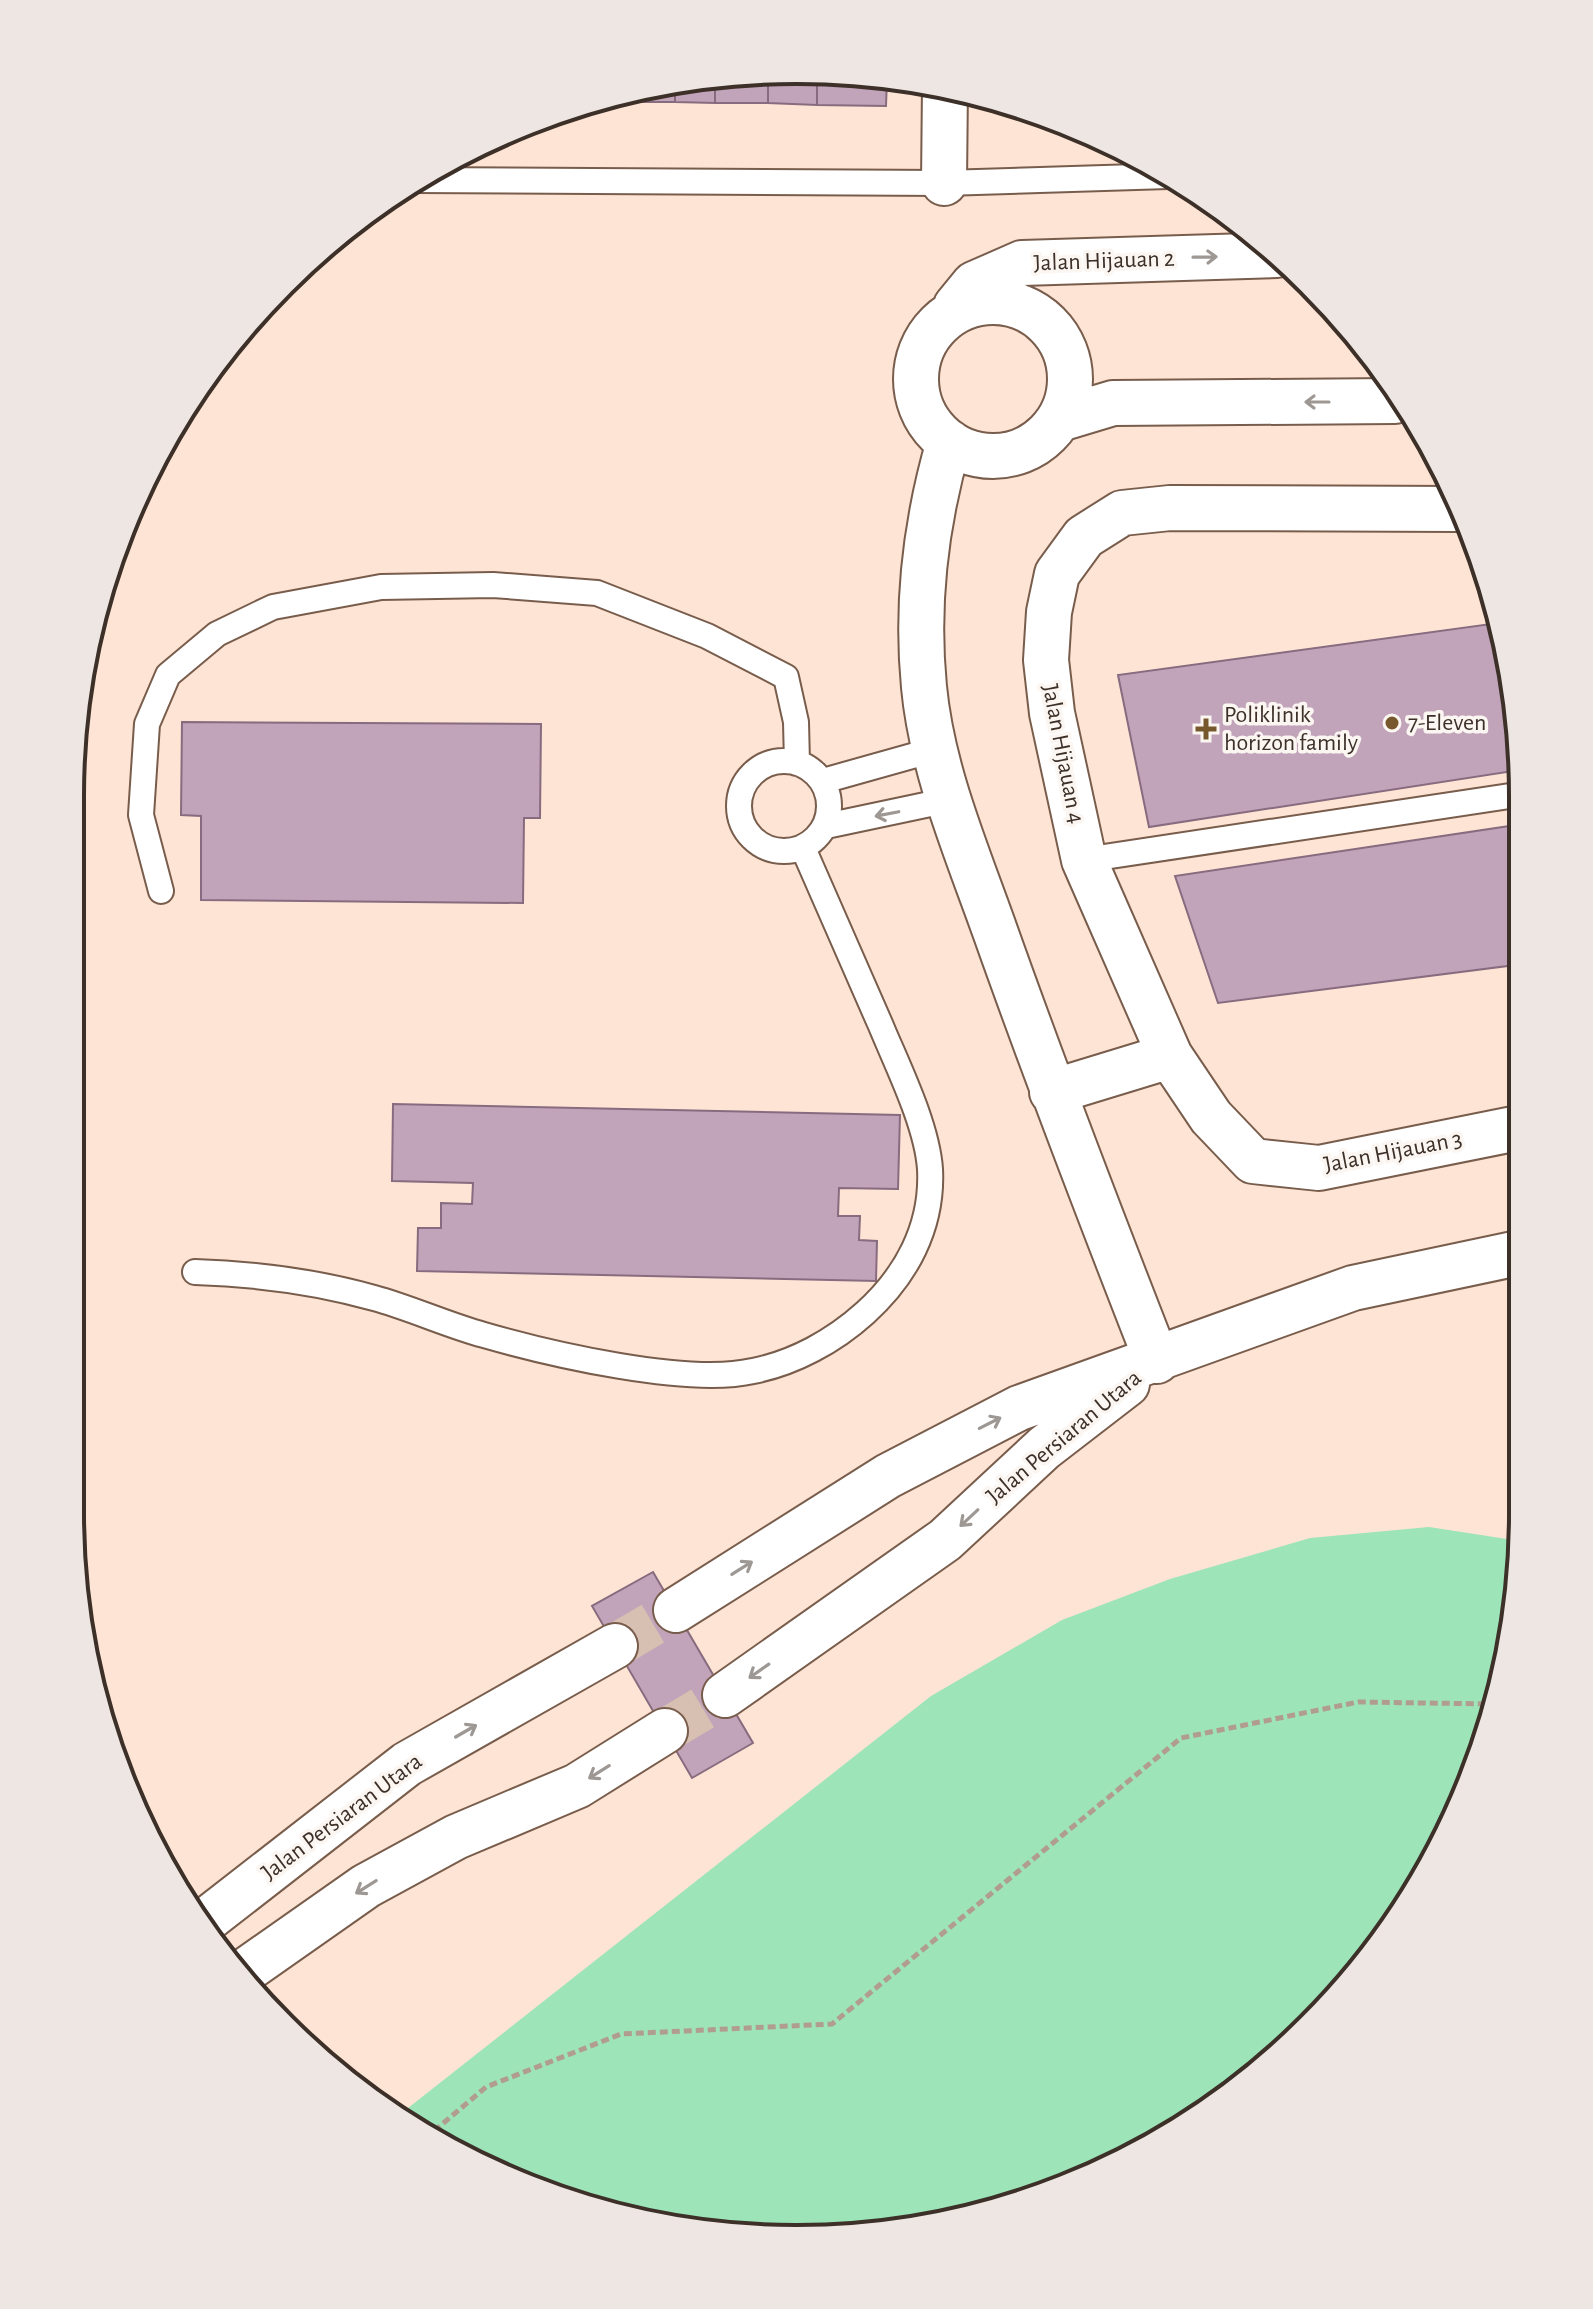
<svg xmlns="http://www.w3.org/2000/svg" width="1593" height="2309" font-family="'Alegreya Sans',sans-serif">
<rect width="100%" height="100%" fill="#fee4d4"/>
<path fill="#9de4b9" d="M1429 1527 1520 1541 1509 1655 1468 1791 1400 1916 1310 2027 1118 2164 938 2225 702 2233 518 2184 403 2112 931 1696 1062 1620 1170 1579 1310 1538Z"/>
<path fill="#c1a4b9" stroke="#876b7f" stroke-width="2" d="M797 70 817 72V105L768 103V73Z
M817 72 887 79 886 106 817 105Z
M768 73V103H715V78Z
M715 78V103L675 102V82Z
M675 82V102H630V91Z
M630 91V102L598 101Z
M1498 623 1509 655 1520 770 1149 827 1118 675Z
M182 722 541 724 540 818H524L523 903 201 900V816L181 815Z
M1523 824V964L1218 1003 1175 876Z
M393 1104 900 1115 898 1189 839 1188 838 1216H860L859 1240 877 1241 876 1281 417 1271 418 1228H441V1203L472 1204 473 1183 392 1181Z
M653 1572 753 1743 692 1778 592 1606Z"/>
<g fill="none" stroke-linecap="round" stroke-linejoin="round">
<path stroke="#d7c0b2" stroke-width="44" stroke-dasharray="44 22" stroke-linecap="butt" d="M615 1646 676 1610
M665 1731 725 1695"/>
<g stroke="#795d4c" stroke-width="28">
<path id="lane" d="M416 180 944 183 1168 176
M739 806a45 45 0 1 1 90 0a45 45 0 1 1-90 0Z
M823 781 937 749
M826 826 949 800
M1084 860 1523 794
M161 891 141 815 147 724 168 675 217 634 273 607 381 587 493 585 597 593 707 636 786 677 796 722 797 763
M195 1272C257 1274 314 1281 374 1298 411 1308 447 1325 484 1335 550 1354 687 1386 753 1371 794 1363 834 1341 865 1313 906 1276 933 1227 930 1169 927 1125 898 1067 881 1026 855 967 829 907 803 848"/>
</g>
<g stroke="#795d4c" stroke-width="48">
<path id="street" d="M944 183 945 86
M916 379a77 77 0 1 1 154 0a77 77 0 1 1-154 0Z
M956 306 974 284 1022 263 1277 255
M1060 419 1113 403 1395 401
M949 442C926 521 916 605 924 687 932 771 967 852 995 931 1046 1075 1101 1218 1157 1361
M1459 509 1170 508 1122 513 1084 537 1057 574 1049 612 1046 660 1052 713 1084 860 1170 1056 1211 1117 1253 1161 1319 1168 1523 1127
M1052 1092 1170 1056
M676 1610 888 1476 1019 1408 1353 1288 1523 1252
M725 1695 945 1540 1044 1448 1127 1384
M200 1925 407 1764 615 1646
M242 1973 366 1886 456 1837 577 1786 665 1731"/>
</g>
<path stroke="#b19d90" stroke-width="5" stroke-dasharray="8 4" stroke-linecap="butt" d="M434 2131 486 2087 621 2034 832 2024 1181 1738 1358 1702 1494 1704"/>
<use href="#lane" stroke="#fff" stroke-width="24"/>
<use href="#street" stroke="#fff" stroke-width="44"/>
</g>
<defs><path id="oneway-shaft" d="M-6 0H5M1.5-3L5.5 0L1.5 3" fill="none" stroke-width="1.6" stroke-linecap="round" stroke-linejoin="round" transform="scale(2)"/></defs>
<g stroke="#9e9894">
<use href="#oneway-shaft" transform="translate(1205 257) rotate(-1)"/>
<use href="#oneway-shaft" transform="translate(1317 402) rotate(180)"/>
<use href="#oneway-shaft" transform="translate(887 814) rotate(169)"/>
<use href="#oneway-shaft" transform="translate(990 1423) rotate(-27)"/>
<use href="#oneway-shaft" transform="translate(969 1518) rotate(137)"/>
<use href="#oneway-shaft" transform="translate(742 1568) rotate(-32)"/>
<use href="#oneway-shaft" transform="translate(759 1671) rotate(145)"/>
<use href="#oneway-shaft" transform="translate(466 1731) rotate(-30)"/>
<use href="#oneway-shaft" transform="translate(599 1772) rotate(148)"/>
<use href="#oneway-shaft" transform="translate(366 1887) rotate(148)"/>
</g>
<g fill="#77582d" stroke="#fcf6f2" stroke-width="3">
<circle cx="1392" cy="723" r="8"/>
<path d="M1202 717h8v8h8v8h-8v8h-8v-8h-8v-8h8z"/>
</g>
<g text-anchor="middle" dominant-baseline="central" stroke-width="7" stroke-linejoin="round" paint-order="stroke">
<g font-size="24" fill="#3c3028" stroke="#fcf6f2">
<text transform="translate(1104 261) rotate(-2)">Jalan Hijauan 2</text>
<text transform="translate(1063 754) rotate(79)">Jalan Hijauan 4</text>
<text transform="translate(1393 1152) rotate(-11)">Jalan Hijauan 3</text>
<text transform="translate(1064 1437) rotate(-40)">Jalan Persiaran Utara</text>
<text transform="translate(342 1817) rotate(-37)">Jalan Persiaran Utara</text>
</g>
<g font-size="24" fill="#3c3028" stroke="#fcf6f2" text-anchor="start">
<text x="1224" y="715">Poliklinik<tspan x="1224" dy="28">horizon family</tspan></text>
<text x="1408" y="723">7-Eleven</text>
</g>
</g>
<path d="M0 0H1593V2309H0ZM796 84H797A712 712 0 0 1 1509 796V1513A712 712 0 0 1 797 2225H796A712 712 0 0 1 84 1513V796A712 712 0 0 1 796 84Z" fill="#ede6e2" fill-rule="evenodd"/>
<path fill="none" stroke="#3c3028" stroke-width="4" d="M796 84H797A712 712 0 0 1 1509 796V1513A712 712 0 0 1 797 2225H796A712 712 0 0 1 84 1513V796A712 712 0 0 1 796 84Z"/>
</svg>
